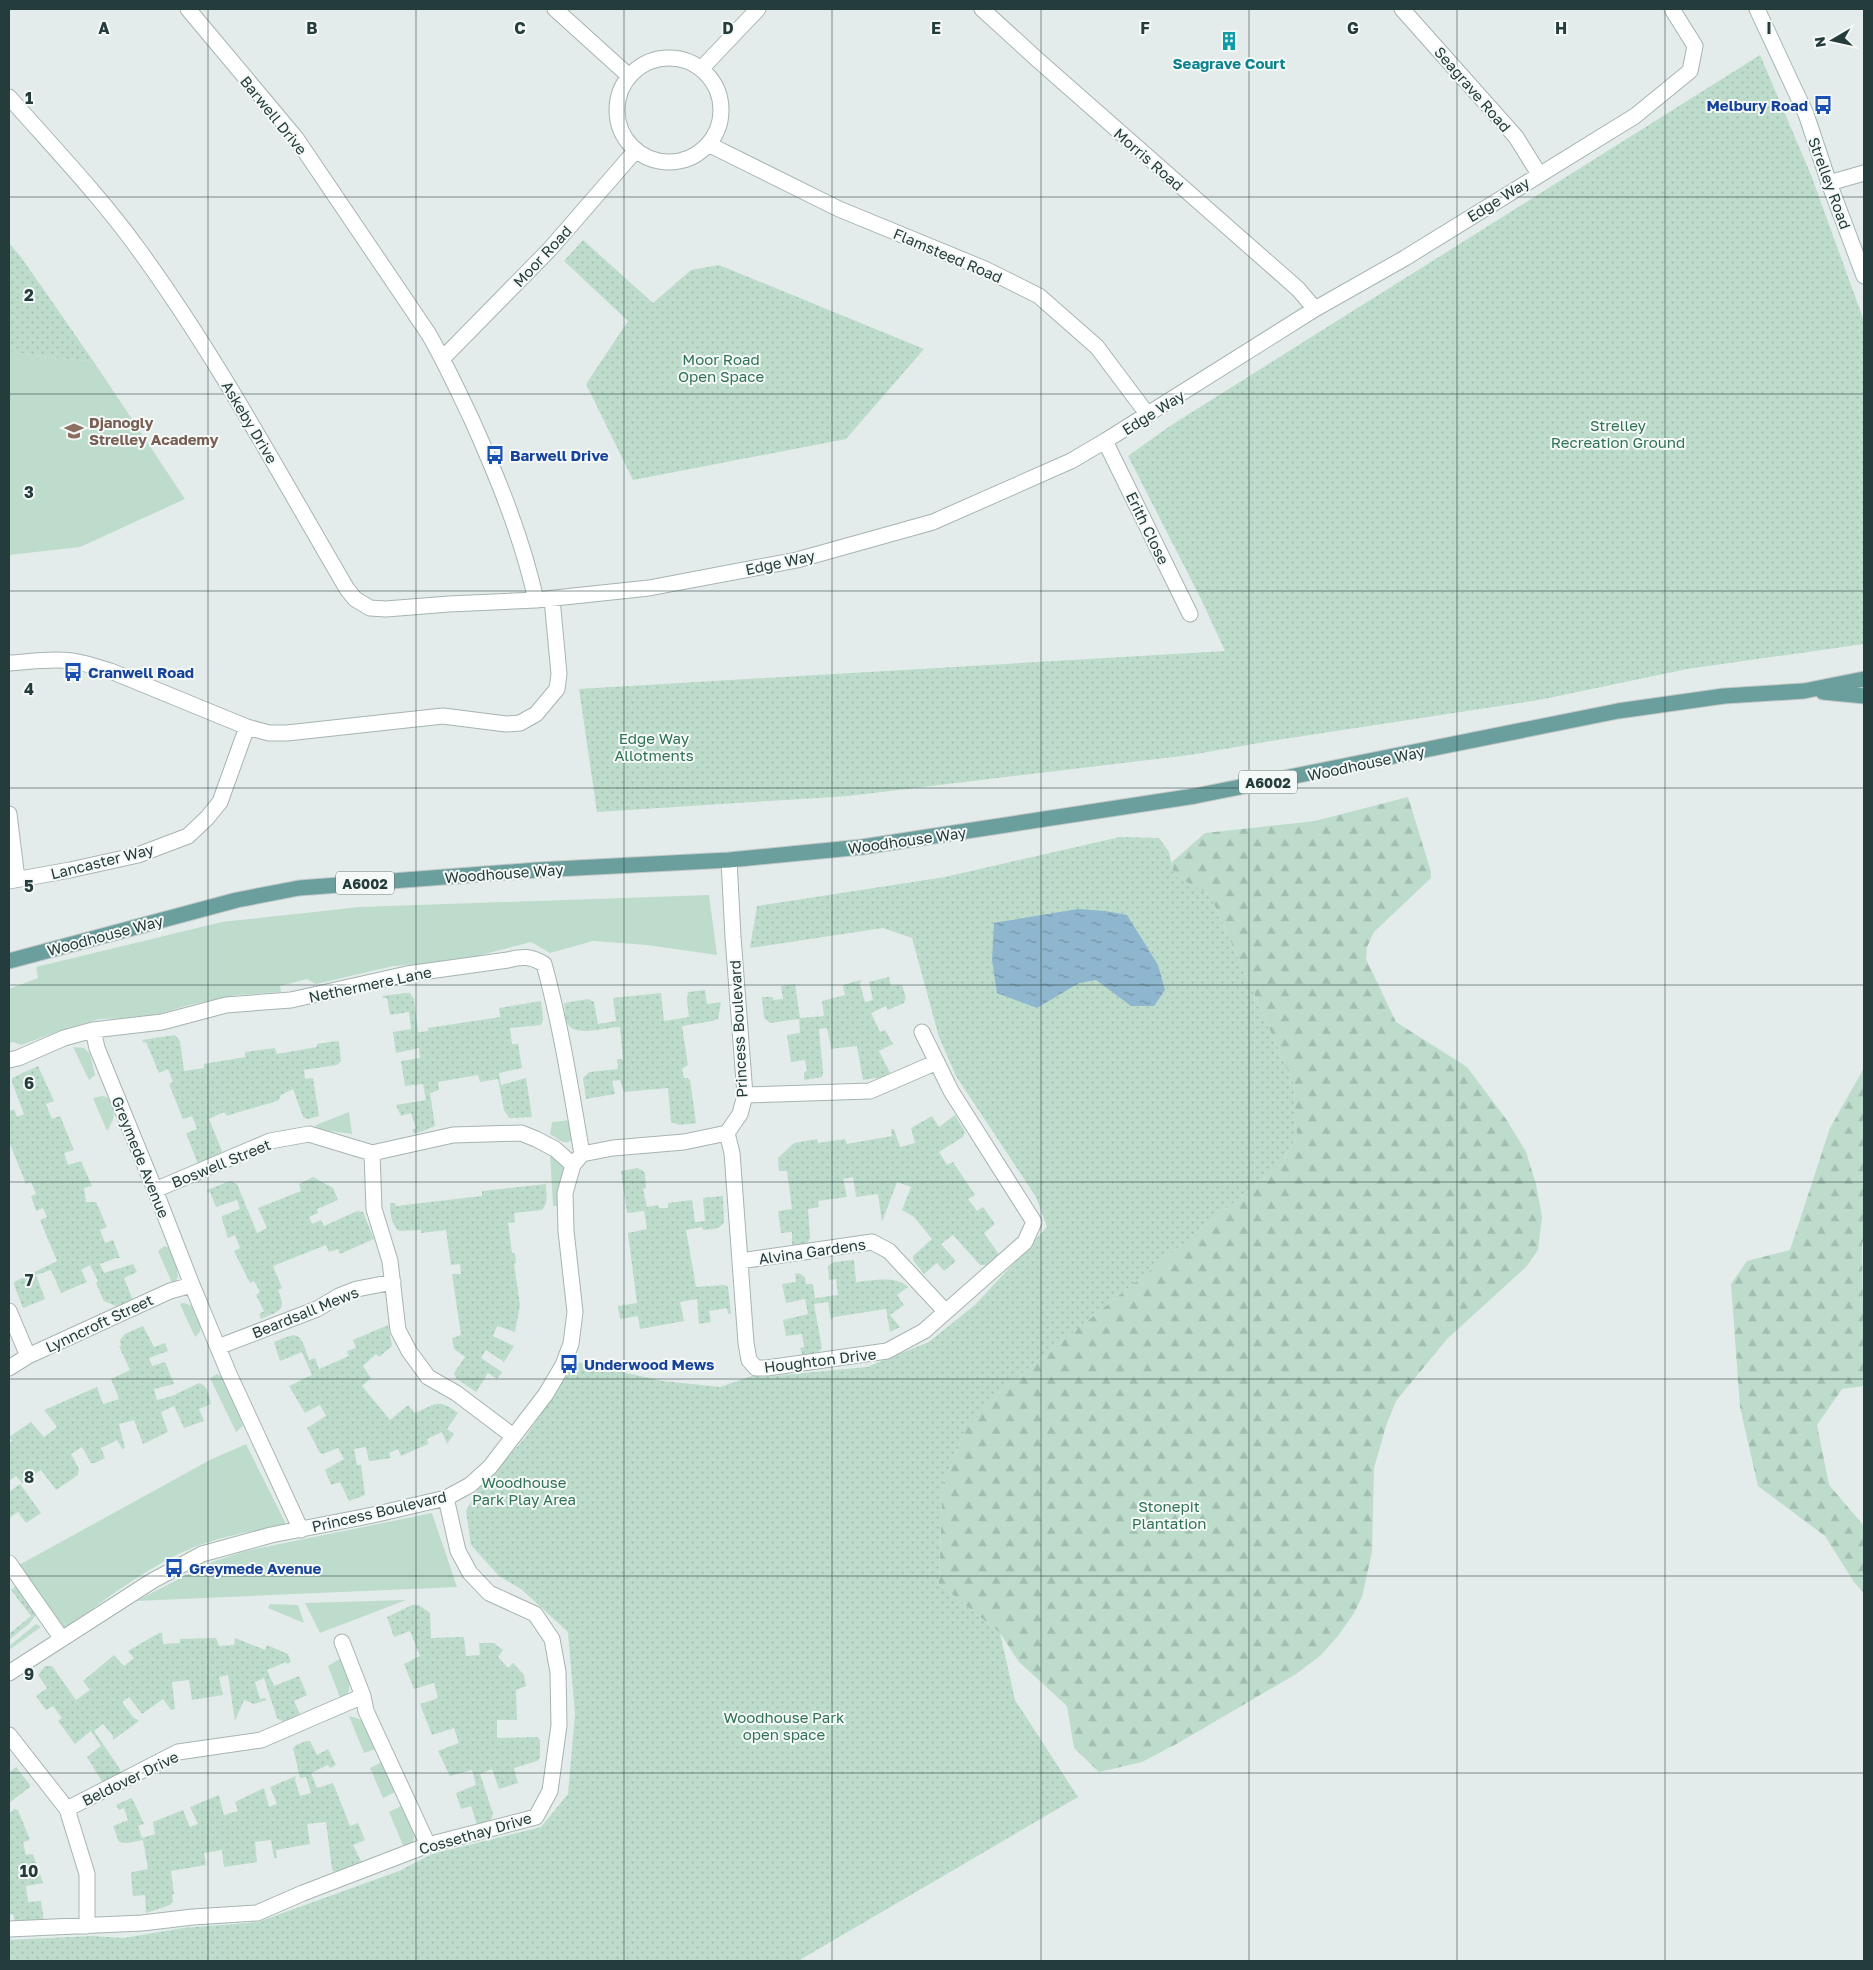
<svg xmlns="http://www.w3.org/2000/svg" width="1873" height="1970" font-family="'Golos Text',sans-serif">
<defs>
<pattern id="forest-firs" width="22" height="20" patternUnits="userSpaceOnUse" patternTransform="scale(1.25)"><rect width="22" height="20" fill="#bddccc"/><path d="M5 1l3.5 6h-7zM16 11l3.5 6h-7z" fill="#a2beb0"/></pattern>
<pattern id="park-dots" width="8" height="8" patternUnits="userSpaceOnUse" patternTransform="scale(1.25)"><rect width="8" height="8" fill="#bddccc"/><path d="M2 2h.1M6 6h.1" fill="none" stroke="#a2beb0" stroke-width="1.8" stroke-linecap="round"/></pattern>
<pattern id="water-ripples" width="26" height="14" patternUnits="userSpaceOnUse" patternTransform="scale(1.25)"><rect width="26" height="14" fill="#8eb6ce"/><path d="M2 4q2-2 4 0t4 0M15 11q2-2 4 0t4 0" fill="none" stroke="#7495a8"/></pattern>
</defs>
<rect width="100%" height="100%" fill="#e3ecea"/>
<path fill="#bddccc" d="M9 352 94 362 185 499 80 547 9 555Z
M709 895 717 955 647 945 593 941 550 953 531 942 457 961 393 966 316 984 307 979 280 986 281 992 236 995 189 1005 159 1014 134 1018 99 1019 65 1029 21 1045 13 1042 9 1043V989L38 978 36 967 222 922 360 907Z
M73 1047 84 1048 90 1054 95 1075 89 1080Z
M102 1096 107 1097C116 1111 116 1117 107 1131L93 1098Z
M349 1112 352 1134 315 1129 316 1125Z
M571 1120 572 1140C564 1146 558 1139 550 1134L552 1122Z
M550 1153 562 1163 565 1169 557 1193V1206H553Z
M164 1246 168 1247 176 1265 178 1277 173 1285 158 1251Z
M184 1303 192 1306 201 1325 200 1332 195 1337 180 1304Z
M217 1374 222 1377 240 1417 243 1426 236 1432 210 1378Z
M246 1444 287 1526C257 1530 226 1535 197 1546 149 1565 106 1599 65 1629L19 1565 210 1460Z
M432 1513 457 1587 136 1601 212 1562 246 1551Z
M406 1600 320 1633 305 1603Z
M270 1604 298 1605 304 1623 268 1608Z
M36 1624 41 1627 9 1650V1646Z
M341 1658C348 1675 355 1688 342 1703L328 1666Z
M349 1716C371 1721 370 1729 378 1748L364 1753Z
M384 1761 397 1791 383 1798 370 1768Z
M403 1805C409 1820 423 1840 405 1850L389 1812Z"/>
<path fill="url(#forest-firs)" d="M1408 797 1431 872V878L1374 932 1367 947 1366 959 1396 1022 1467 1067 1506 1119 1526 1152 1536 1184 1542 1217 1538 1250 1527 1266 1447 1339 1396 1401 1386 1426 1374 1468 1372 1552 1362 1597 1354 1613 1338 1636 1320 1656 1296 1674 1180 1742 1142 1762 1099 1772 1074 1748 1067 1706 1019 1662 1000 1633 939 1584 942 1487 966 1429 1008 1385 1280 1165 1297 1136 1294 1115 1295 1087 1210 895 1173 875 1172 862 1205 833 1315 821Z
M1864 1068V1239L1862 1244 1864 1386 1842 1389 1817 1425 1829 1485 1864 1526V1593L1854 1582 1825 1536 1758 1486 1740 1407 1731 1284 1747 1261 1790 1250 1830 1128Z"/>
<path fill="url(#park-dots)" d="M1760 55 1811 175 1864 321V644L1687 669 1539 700 1277 740 1190 755 848 796 597 812 579 689 1225 651 1201 599 1128 456 1170 426Z
M583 240 653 303 691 270 719 265 924 349 846 439 633 480 586 384 628 321 564 261Z
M9 243 21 257 94 362 9 352Z
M1120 837 1159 838 1169 852 1174 875 1210 895 1295 1087 1294 1115 1297 1136 1280 1165 1008 1385 966 1429 942 1487 939 1584 1000 1633 1015 1700 1078 1797 798 1961H9V1940L92 1936 124 1938 183 1928 258 1922 399 1871 432 1854 541 1827 568 1794 575 1714 568 1632 521 1589 499 1576 471 1545 466 1511 478 1489 497 1470 524 1439 576 1362 663 1381 720 1387 755 1375 761 1377 867 1367 929 1342 976 1304 1047 1227 1036 1197 956 1076 939 1037 912 938 883 928 750 948 757 906 945 877Z
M889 977 891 986 902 985 906 998 904 1003 888 1010 886 1006 871 1013 880 1032 885 1030 893 1044 879 1051 890 1073 882 1077 863 1080 857 1046 830 1049 831 1047 827 1028 819 1029 823 1073 822 1077 804 1080V1072L807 1071 805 1060 791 1062 787 1035 800 1033 799 1019 770 1023 764 1018 762 997H773V1000L783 999 781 986 795 984 800 1018 824 1016 822 1001 845 995 843 985 861 980 860 984 865 1002 873 1000 869 982Z
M705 990 707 1004 721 1002 718 1019 712 1021 682 1026 688 1065 682 1069 684 1078H688L690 1080 696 1123 680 1125 671 1122 668 1088 624 1092 620 1080 612 1081 615 1094 586 1099 583 1078 589 1072 618 1069 617 1059H623L620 1027C606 1027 574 1038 567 1023 564 1017 565 1009 564 1003L588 999 594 1002 598 1024 616 1021 613 998 661 993 664 1021 689 1017 687 1001 688 992Z
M406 993H410L414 999 418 1032 428 1031V1028L500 1017 499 1008 541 1001 543 1019 541 1025 510 1028 512 1044H518L522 1068 499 1073 501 1085 526 1078 532 1117 509 1118 504 1110 498 1079 480 1082 478 1075 438 1082 439 1090 430 1093 435 1126 415 1134 412 1130 416 1128 411 1113 401 1116 396 1105 426 1100 423 1084 405 1086 401 1061 420 1058 419 1048 396 1053 393 1032 411 1029 409 1012 390 1015 387 998H383L382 996Z
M175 1035 180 1041 184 1071 204 1068V1064L245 1057V1052L275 1048 277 1054 317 1047V1044L337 1041 339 1042 341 1061 337 1065 304 1070 305 1079 313 1078 319 1116 308 1119 303 1117 293 1089 281 1095 279 1100C261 1107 245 1109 227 1116L224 1112 209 1119 222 1151 219 1156 198 1164 186 1133 197 1129 192 1116 183 1119 169 1084 173 1082 168 1069 159 1073 146 1042 144 1043 142 1040Z
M38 1066 54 1101 46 1104 52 1119 60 1116 74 1150 64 1153 68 1165 81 1161 92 1186 84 1188 86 1202H96L107 1227 100 1230 105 1243 113 1240 120 1258H116L100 1264 104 1273 133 1264 137 1272 124 1278 133 1300 116 1306 104 1301 96 1283 98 1281 90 1265 81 1270 87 1282 61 1293 51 1270 36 1275 45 1299 23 1308 14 1285V1282L57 1261 40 1220 47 1217 43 1208 36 1211 31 1196 36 1194 31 1182 26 1184 10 1144H9V1111L14 1109 17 1117 24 1114 12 1082V1078Z
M955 1115 965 1132 963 1137 939 1152 947 1165 953 1162 975 1195 968 1199 977 1211 983 1207 995 1224 984 1233 1000 1256 988 1265H980L953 1235 941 1244 956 1261 944 1271 937 1263 924 1274 913 1260V1256L932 1239 914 1217 902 1210 911 1187 897 1182 882 1222 878 1194 856 1197 853 1177 843 1179 847 1197 818 1201 819 1207 808 1209 810 1237C808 1247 801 1247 792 1248V1232L781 1233 778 1211 792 1209 787 1171H779L778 1158 794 1143 817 1139 818 1143 845 1139 847 1144 892 1136 891 1129H894L900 1147 915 1143 911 1128 932 1116 939 1127Z
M637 1168 642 1170 645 1173 646 1188 643 1189 647 1207 658 1205 659 1208H668V1203L692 1200 695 1222 705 1221 703 1198 723 1196 724 1222C720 1230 711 1229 703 1230L702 1227 686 1230 696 1287 725 1285 728 1287 731 1314H728L727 1308 709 1311 711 1322 699 1324 697 1299 680 1302 684 1321 640 1329 638 1316 620 1319 618 1306 637 1303 628 1233 647 1229 644 1211 627 1213 621 1171Z
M313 1177 333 1188 338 1200 317 1209 318 1213 309 1217 312 1224 321 1220 324 1226 357 1211 363 1212 374 1239 340 1254 338 1249 329 1252 326 1245 273 1266 282 1288 278 1290C287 1312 280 1310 261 1319L259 1314 264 1311 256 1295 260 1292 254 1281 250 1283 234 1251 240 1248 235 1235 228 1238 222 1219V1216L240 1209 237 1200 216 1207 210 1192 207 1193V1190L230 1181 237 1184 257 1233 267 1228 258 1208 301 1191 299 1184Z
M546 1184C546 1193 549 1203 542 1210L514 1213 515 1222 508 1223 512 1253H515L516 1263 514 1264 520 1305 515 1332 497 1326 493 1336 514 1346 504 1362 486 1350 481 1358 502 1372 497 1379 488 1373 476 1392 456 1378 454 1373 465 1357 454 1349 452 1338 461 1335 452 1274H461L460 1264 451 1265 446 1230 421 1233V1230L399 1231C391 1224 390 1213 390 1203H395L396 1206 482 1196V1191Z
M854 1260 856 1282C873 1281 894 1275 908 1287L897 1295 904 1305 890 1315 900 1327 890 1332 886 1309 834 1317 831 1320 828 1302 814 1304 822 1348 816 1355 803 1356 800 1348 804 1347 802 1334 786 1336 783 1320 808 1314 805 1299 786 1303 782 1284 796 1282 795 1274 799 1273 805 1277 806 1284H813L815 1298 838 1295 836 1279 829 1280 828 1266 834 1262Z
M388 1325 392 1346 379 1357 376 1354 363 1366 371 1378 362 1386 390 1420 408 1405 415 1413C437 1404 437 1398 458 1413L447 1429 454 1434 447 1444 442 1432 427 1439 428 1444 401 1456 398 1449 389 1453 391 1458 371 1461H369L366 1447 354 1449 357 1465H361L365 1495 349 1501 340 1482 331 1485 325 1470 344 1459 338 1448 323 1454 320 1453 307 1428 326 1416 320 1405 305 1413 289 1386 312 1375 302 1352 280 1361 274 1342C301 1330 300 1334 309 1360L315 1358 319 1369 349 1356 347 1351 356 1348 353 1340Z
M143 1326 154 1347 165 1343 168 1351 149 1358 152 1366 165 1362 174 1384 154 1389 157 1400 172 1396 199 1383C208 1385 209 1396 211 1404L199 1409 204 1421 184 1428 174 1406 161 1412 168 1432 143 1444 134 1420 119 1424 125 1448 122 1449 117 1440 101 1448 105 1458 95 1463H91L82 1447 71 1454 79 1469 78 1475 56 1490 41 1470 22 1483 16 1476 9 1481V1444L12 1441 9 1437 31 1422 44 1437 57 1427 44 1410 97 1387 103 1404 119 1399 111 1379 130 1370 119 1346H121L120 1340 125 1334Z
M20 1484 41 1513 26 1523 18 1512 9 1518V1492Z
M16 1586 35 1612V1616L29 1624 9 1640V1634L31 1616 11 1590Z
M412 1605H419L430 1613 431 1638 464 1637 466 1656 480 1655 479 1643H494L503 1650 498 1657 508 1668 513 1663 524 1675 526 1686 516 1690 517 1720H497V1738L537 1737 540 1740V1758L537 1761 514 1768 518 1783 499 1789 492 1769 480 1774 493 1814 490 1823 478 1828 471 1806 461 1809 456 1793 476 1785 472 1770 450 1776 438 1751 459 1743 454 1728 432 1735 420 1704 438 1698 434 1683 414 1689 404 1664 420 1656 410 1631 394 1637 387 1617Z
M159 1633H162L163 1644 180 1643V1639L216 1638 219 1646 234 1645 235 1638 265 1650 267 1645 288 1654 291 1662 287 1664 286 1662 267 1670 274 1686 299 1676 307 1695 294 1701 300 1714C292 1719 285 1725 277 1718L264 1678 255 1682 260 1699 265 1698 267 1700 254 1704 244 1700 235 1721 228 1675 219 1677 223 1695 192 1700 189 1680 172 1682 175 1709 171 1710 163 1699 142 1714 129 1697 122 1702 133 1717 139 1721 113 1740V1736L103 1724 94 1731 120 1769 119 1775 103 1783 87 1757 101 1746 91 1731 75 1744 58 1721 62 1718 53 1706 46 1710 36 1696 47 1688 38 1675 45 1666H52L76 1700 90 1690 83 1681 114 1655 124 1666 134 1658 128 1651Z
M306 1741H310L317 1755 328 1749 336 1765 330 1768 328 1765 311 1773 317 1788 333 1783 350 1826 358 1823 365 1840 353 1845 362 1863 334 1872 332 1869 326 1822 307 1824 310 1844 276 1850 277 1858H274L271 1840 255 1842 257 1862 224 1867 222 1850 204 1853 206 1865 171 1871 174 1894 172 1895 173 1901 170 1905 146 1913 145 1895 133 1896 131 1875 132 1872 148 1869 143 1840 127 1843 119 1842 113 1826 128 1820 124 1808 119 1810 116 1805 131 1798 133 1800 144 1824 138 1826 142 1838 155 1834 153 1822 183 1810 190 1827 198 1824 190 1807 219 1795 224 1815 238 1811 235 1802 264 1788 269 1807 277 1804 270 1787 296 1776 295 1780 300 1796 311 1793 306 1777 300 1778 293 1748 296 1745Z
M16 1767 30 1785V1787L9 1803V1773Z
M14 1809 18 1810 30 1840 23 1842 26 1855 33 1854 43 1883 26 1886 28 1902 41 1901 44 1921 15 1922 13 1914 9 1915V1814Z"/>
<path fill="url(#water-ripples)" d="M1078 909 1105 911 1127 915 1158 965 1165 990 1154 1006H1131L1096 980 1079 983 1037 1008 997 993 992 960 994 923Z"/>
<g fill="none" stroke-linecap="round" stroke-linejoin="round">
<g stroke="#a6b4b2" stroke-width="17">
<path id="street" d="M188 9 296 138 428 333C444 360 457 389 471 418 497 476 522 537 536 600
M555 9 629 76
M982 9 1039 61 1298 289 1315 309
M1402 9 1516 137 1539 174
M617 110a52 52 0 1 1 104 0a52 52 0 1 1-104 0Z
M701 69 758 9
M9 97C53 147 100 196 139 250 217 357 280 475 347 589L355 599 370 608 386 609 449 604 536 600 649 588 797 560 933 522 1071 461 1105 441 1315 309 1405 258 1635 116 1690 71 1695 46 1672 9
M710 145 839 209 985 269 1039 296 1097 347 1148 415
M1829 183 1864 173
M443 358 550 249 636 150
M1105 441 1190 614
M9 663C29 662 51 658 72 661 86 663 100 668 113 672L247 727 269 733H287L443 716 506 724 520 723 536 714 557 689 559 674 552 599
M9 814 17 879
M9 881 70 870 138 855 188 836 207 818 220 802 247 727
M93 1030 97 1048 155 1190 192 1285 229 1374 301 1530
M9 1060 18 1058 64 1038 93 1030 162 1022 226 1005 291 1000 407 974 508 960C523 956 530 956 544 964 561 1026 571 1090 582 1154
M745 1095 870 1091 937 1062
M727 1133 732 1153 746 1343 749 1360 756 1368H767L887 1351 924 1331 1025 1242 1034 1222 951 1091 922 1032
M372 1153 374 1209 390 1261 398 1330 409 1351 428 1377 456 1393 513 1436
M155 1190 270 1141 309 1134 372 1153 453 1135 521 1133 536 1139 555 1149 573 1165
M740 1261 872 1242 889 1251 945 1311
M9 1311 28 1356
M218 1347 317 1309 339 1296 357 1289 393 1282
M9 1368 28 1356 170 1291 192 1285
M9 1563 62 1639
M342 1642 363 1696 366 1711 428 1845
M9 1673 152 1581 202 1554 271 1535 373 1515 446 1498 470 1485 490 1467 546 1394 563 1365 571 1344 575 1312 566 1231 565 1193 573 1165 582 1154 613 1148 684 1142 727 1133 740 1114 745 1095 733 937 729 860
M9 1735 67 1809 87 1874V1926
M67 1809 178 1752 261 1740 363 1696
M9 1929 142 1923 193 1917 257 1913 303 1893 428 1845 536 1817 550 1791 559 1725 558 1672 552 1639 535 1614 489 1593 470 1573 458 1551 446 1498"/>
</g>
<g stroke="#a2b7b4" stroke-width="17">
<path id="secondary" d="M1757 9 1806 114 1829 183 1864 276"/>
</g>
<g stroke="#c2c8c8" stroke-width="17">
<path id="primary" d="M1823 692 1864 696
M9 961 237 900 299 888 537 870 729 860 862 847 1195 796 1618 711 1724 696 1804 691 1864 679"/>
</g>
<use href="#street" stroke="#fff" stroke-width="15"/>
<use href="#secondary" stroke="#fff" stroke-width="15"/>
<use href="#primary" stroke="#6a9f9d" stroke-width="15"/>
</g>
<path fill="none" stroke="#243c3b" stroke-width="1" stroke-opacity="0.55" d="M208 9V1961M416 9V1961M624 9V1961M832 9V1961M1041 9V1961M1249 9V1961M1457 9V1961M1665 9V1961M9 197H1864M9 394H1864M9 591H1864M9 788H1864M9 985H1864M9 1182H1864M9 1379H1864M9 1576H1864M9 1773H1864"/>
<defs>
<g id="building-bare" transform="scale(1.5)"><path d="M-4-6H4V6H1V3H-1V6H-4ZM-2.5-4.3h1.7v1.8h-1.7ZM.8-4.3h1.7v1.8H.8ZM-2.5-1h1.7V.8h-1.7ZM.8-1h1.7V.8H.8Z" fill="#0f9aa8" stroke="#f4f9f7" stroke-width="2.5" paint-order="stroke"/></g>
<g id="bus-bare" transform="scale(1.5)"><path d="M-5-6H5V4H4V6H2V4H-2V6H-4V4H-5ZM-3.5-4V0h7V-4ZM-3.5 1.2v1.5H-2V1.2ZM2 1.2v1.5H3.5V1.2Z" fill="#1a4fb4" stroke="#f4f9f7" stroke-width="2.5" paint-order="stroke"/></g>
<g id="school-bare" transform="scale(1.5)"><path d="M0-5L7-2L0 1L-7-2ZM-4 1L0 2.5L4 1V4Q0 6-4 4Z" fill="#8d6e63" stroke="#f4f9f7" stroke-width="2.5" paint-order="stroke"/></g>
</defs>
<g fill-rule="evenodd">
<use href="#building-bare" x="1229" y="41"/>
<use href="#bus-bare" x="1823" y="105"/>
<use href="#school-bare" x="74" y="431"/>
<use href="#bus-bare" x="495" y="455"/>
<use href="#bus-bare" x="73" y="672"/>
<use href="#bus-bare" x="569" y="1364"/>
<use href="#bus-bare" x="174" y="1568"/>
</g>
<g text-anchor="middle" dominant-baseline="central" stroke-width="4" stroke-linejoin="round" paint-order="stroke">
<g fill="#f4f9f7" stroke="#627573" stroke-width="1">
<rect x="1239" y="770.5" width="58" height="23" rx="4"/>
<rect x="336" y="871.5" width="58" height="23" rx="4"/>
</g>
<g font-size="14" font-weight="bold" fill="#243c3b">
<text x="1268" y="782">A6002</text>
<text x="365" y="883">A6002</text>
</g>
<g font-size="15" font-weight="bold" fill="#0d838f" stroke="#f4f9f7">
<text x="1229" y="63">Seagrave Court</text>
</g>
<g font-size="15" fill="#243c3b" stroke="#f4f9f7">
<text transform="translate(1473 89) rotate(49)">Seagrave Road</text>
<text transform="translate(274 115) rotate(51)">Barwell Drive</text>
<text transform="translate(1149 159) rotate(41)">Morris Road</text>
<text transform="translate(1830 183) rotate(70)">Strelley Road</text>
<text transform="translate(1498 199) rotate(-32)">Edge Way</text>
<text transform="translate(948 255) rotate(23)">Flamsteed Road</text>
<text transform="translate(542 256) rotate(-47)">Moor Road</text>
<text transform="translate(1153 412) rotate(-32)">Edge Way</text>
<text transform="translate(250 422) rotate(59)">Askeby Drive</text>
<text transform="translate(1148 528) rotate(64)">Erith Close</text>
<text transform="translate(780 562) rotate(-12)">Edge Way</text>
<text transform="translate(1366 763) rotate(-12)">Woodhouse Way</text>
<text transform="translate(907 840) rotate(-8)">Woodhouse Way</text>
<text transform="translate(102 861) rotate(-14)">Lancaster Way</text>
<text transform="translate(504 873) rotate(-4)">Woodhouse Way</text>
<text transform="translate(105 935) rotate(-15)">Woodhouse Way</text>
<text transform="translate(370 984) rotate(-12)">Nethermere Lane</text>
<text transform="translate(738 1029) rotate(-93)">Princess Boulevard</text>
<text transform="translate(141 1157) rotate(68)">Greymede Avenue</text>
<text transform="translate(221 1163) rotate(-22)">Boswell Street</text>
<text transform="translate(812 1251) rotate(-8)">Alvina Gardens</text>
<text transform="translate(305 1312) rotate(-22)">Beardsall Mews</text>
<text transform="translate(99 1323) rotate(-25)">Lynncroft Street</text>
<text transform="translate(820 1360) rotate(-7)">Houghton Drive</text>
<text transform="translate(379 1511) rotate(-13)">Princess Boulevard</text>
<text transform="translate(130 1778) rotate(-26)">Beldover Drive</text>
<text transform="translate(475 1833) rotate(-16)">Cossethay Drive</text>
</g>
<g font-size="15" font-weight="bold" fill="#164399" stroke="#f4f9f7" text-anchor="start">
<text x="1808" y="105" text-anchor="end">Melbury Road</text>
<text x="510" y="455">Barwell Drive</text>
<text x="88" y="672">Cranwell Road</text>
<text x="584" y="1364">Underwood Mews</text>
<text x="189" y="1568">Greymede Avenue</text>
</g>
<g font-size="15" fill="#307157" stroke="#f4f9f7">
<text x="721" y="359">Moor Road<tspan x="721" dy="17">Open Space</tspan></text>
<text x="1618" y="425">Strelley<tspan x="1618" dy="17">Recreation Ground</tspan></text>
<text x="654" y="738">Edge Way<tspan x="654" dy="17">Allotments</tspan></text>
<text x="524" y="1482">Woodhouse<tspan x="524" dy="17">Park Play Area</tspan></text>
<text x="1169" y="1506">Stonepit<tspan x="1169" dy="17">Plantation</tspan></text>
<text x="784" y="1717">Woodhouse Park<tspan x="784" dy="17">open space</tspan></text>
</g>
<g font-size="15" font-weight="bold" fill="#785e54" stroke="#f4f9f7" text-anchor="start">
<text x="89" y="422">Djanogly<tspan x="89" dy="17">Strelley Academy</tspan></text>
</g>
</g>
<g font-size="16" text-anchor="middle" font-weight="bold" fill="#243c3b" stroke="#f4f9f7" stroke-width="4" stroke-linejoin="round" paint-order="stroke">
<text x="104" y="34">A</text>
<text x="312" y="34">B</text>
<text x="520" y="34">C</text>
<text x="728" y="34">D</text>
<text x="936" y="34">E</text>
<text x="1145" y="34">F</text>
<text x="1353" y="34">G</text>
<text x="1561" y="34">H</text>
<text x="1769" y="34">I</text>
<text x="29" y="104">1</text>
<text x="29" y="301">2</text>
<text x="29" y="498">3</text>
<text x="29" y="695">4</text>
<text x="29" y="892">5</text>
<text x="29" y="1089">6</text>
<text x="29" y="1286">7</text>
<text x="29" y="1483">8</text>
<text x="29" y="1680">9</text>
<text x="29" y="1877">10</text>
</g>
<rect width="1873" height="1970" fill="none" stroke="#243c3b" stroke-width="20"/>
<g transform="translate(1833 40) rotate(261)" stroke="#f4f9f7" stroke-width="4" paint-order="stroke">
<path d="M0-4L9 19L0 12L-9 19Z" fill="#243c3b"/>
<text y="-8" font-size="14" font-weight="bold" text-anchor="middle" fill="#243c3b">N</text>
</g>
</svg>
